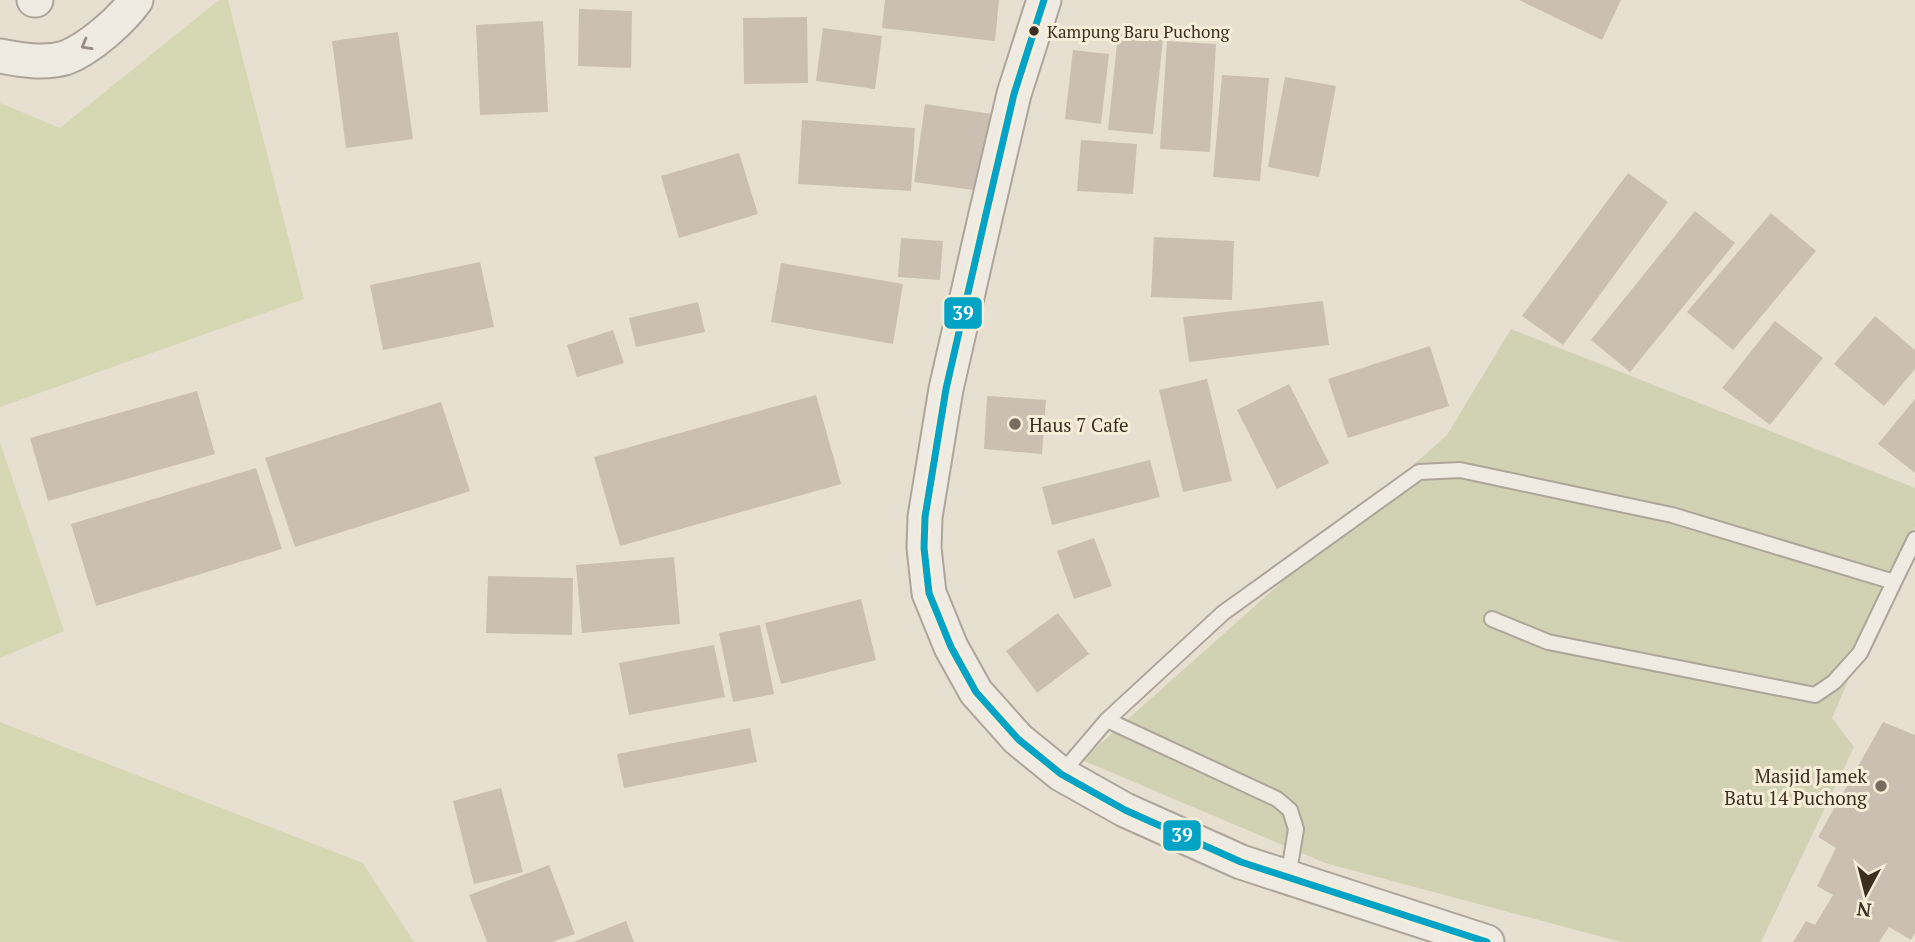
<svg xmlns="http://www.w3.org/2000/svg" width="1915" height="942" font-family="'PT Serif',serif">
<rect width="100%" height="100%" fill="#e7e0d1"/>
<path fill="#d6d7b3" d="M219 0H228L304 299 0 407V103L60 128Z
M0 442 64 631 0 658Z
M0 722 363 863 414 942H0Z"/>
<path fill="#d1d1b3" d="M1511 329 1915 488V527L1832 718 1854 747 1761 942H1621L1325 863 1082 760 1447 435Z"/>
<path fill="#cbbfb2" d="M885 0H999L995 41 882 28Z
M1519 0H1621L1602 40Z
M579 9 632 11 631 68 578 66Z
M807 17 808 83 744 84 743 18Z
M543 21 548 112 480 115 476 25Z
M823 28 882 36 875 89 816 81Z
M398 32 413 139 346 148 332 41Z
M1118 34 1163 39 1153 134 1108 130Z
M1167 41 1216 44 1210 152 1160 149Z
M1073 50 1109 54 1101 124 1065 119Z
M1222 75 1269 78 1260 181 1213 177Z
M1285 77 1336 86 1319 177 1268 167Z
M925 104 992 114 981 191 914 182Z
M802 120 915 128 911 191 798 184Z
M1081 140 1137 144 1133 194 1077 191Z
M739 153 758 214 679 238 661 176Z
M1628 173 1668 202 1563 345 1522 316Z
M1695 211 1735 243 1630 372 1591 340Z
M1771 213 1816 251 1733 350 1687 312Z
M1154 237 1234 241 1232 300 1151 297Z
M901 238 943 241 940 280 898 277Z
M480 262 494 327 383 350 370 285Z
M781 263 903 284 893 344 771 322Z
M1323 301 1329 345 1189 362 1183 317Z
M698 302 705 332 636 347 629 318Z
M1875 316 1915 350V369L1884 406 1834 364Z
M1775 321 1823 358 1770 425 1722 388Z
M613 330 624 363 577 377 567 345Z
M1430 346 1449 406 1348 438 1328 379Z
M1207 379 1232 481 1183 492 1159 390Z
M1289 384 1329 463 1277 489 1237 410Z
M197 391 215 454 48 501 30 438Z
M816 395 841 484 620 546 594 457Z
M987 396 1046 400 1042 454 984 449Z
M1915 399V473L1878 444Z
M441 402 470 491 295 547 265 458Z
M1150 460 1160 497 1052 525 1042 487Z
M256 468 282 549 96 606 71 524Z
M1094 538 1112 586 1074 599 1057 551Z
M674 557 680 624 582 633 576 565Z
M488 576 573 578 572 635 486 633Z
M861 599 876 660 781 684 765 623Z
M1058 613 1089 654 1037 693 1006 651Z
M760 625 774 694 733 702 719 633Z
M714 645 725 697 629 715 619 663Z
M1883 722 1915 735V933L1911 940 1889 927 1879 942H1793L1806 921 1815 925 1833 895 1817 886 1836 848 1818 837Z
M750 728 757 762 624 788 617 754Z
M501 788 523 872 474 884 453 801Z
M549 865 575 934 552 942H487L469 895Z
M626 921 634 942H573Z"/>
<g fill="none" stroke-linecap="round" stroke-linejoin="round">
<g stroke="#ada599" stroke-width="18">
<path id="service" d="M1492 619 1548 642 1815 695 1834 682 1860 653 1894 582
M1107 720 1277 799 1290 810 1296 829 1288 878
M1061 774 1107 720 1223 613 1419 472 1460 470 1672 515 1894 582 1915 539"/>
</g>
<g stroke="#ada599" stroke-width="37">
<path id="tertiary" d="M34 0H36
M1044 0 1014 94 986 214 946 389 925 517 924 548 929 593 951 647 976 692 1018 739 1061 774 1125 810 1241 862 1487 942
M0 56C21 60 44 64 65 58 89 49 121 21 136 0"/>
</g>
<use href="#service" stroke="#efebe3" stroke-width="14"/>
<use href="#tertiary" stroke="#efebe3" stroke-width="33"/>
<g stroke="#f7eed8" stroke-width="12">
<path id="bus-1" d="M1044 0 1014 94 986 214 946 389 925 517 924 548 929 593 951 647 976 692 1018 739 1061 774 1125 810 1241 862 1487 942"/>
</g>
<use href="#bus-1" stroke="#03a3c5" stroke-width="7"/>
</g>
<defs><path id="oneway-chevron" d="M-2-3.5L2.5 0L-2 3.5" fill="none" stroke-width="1.6" stroke-linecap="round" stroke-linejoin="round" transform="scale(1.75)"/></defs>
<use stroke="#968c82" href="#oneway-chevron" transform="translate(86 45) rotate(150)"/>
<circle fill="#3d2e20" stroke="#f7eed8" stroke-width="2.5" cx="1034" cy="31" r="6"/>
<g fill="#786c5e" stroke="#f7eed8" stroke-width="2.5">
<circle cx="1015" cy="424" r="7"/>
<circle cx="1881" cy="786" r="7"/>
</g>
<g text-anchor="middle" dominant-baseline="central" stroke-width="6" stroke-linejoin="round" paint-order="stroke">
<g font-size="17" fill="#3d2e20" stroke="#f7eed8" text-anchor="start">
<text x="1047" y="31">Kampung Baru Puchong</text>
</g>
<g font-size="19" fill="#3d2e20" stroke="#f7eed8" text-anchor="start">
<text x="1029" y="424">Haus 7 Cafe</text>
<text x="1867" y="775" text-anchor="end">Masjid Jamek<tspan x="1867" dy="22">Batu 14 Puchong</tspan></text>
</g>
</g>
<g stroke="#f7eed8" stroke-width="2.5">
<rect x="943" y="296" width="40" height="34" rx="7" fill="#03a3c5"/>
<rect x="1162" y="819" width="40" height="33" rx="7" fill="#03a3c5"/>
</g>
<g font-size="19" text-anchor="middle" font-weight="bold" fill="#fff">
<text x="963" y="320">39</text>
<text x="1182" y="842">39</text>
</g>
<g transform="translate(1866 893) rotate(187)" stroke="#f7eed8" stroke-width="5" paint-order="stroke">
<path d="M0-5L12 26L0 18L-12 26Z" fill="#3d2e20"/>
<text y="-10" font-size="19" font-weight="bold" text-anchor="middle" fill="#3d2e20">N</text>
</g>
</svg>
